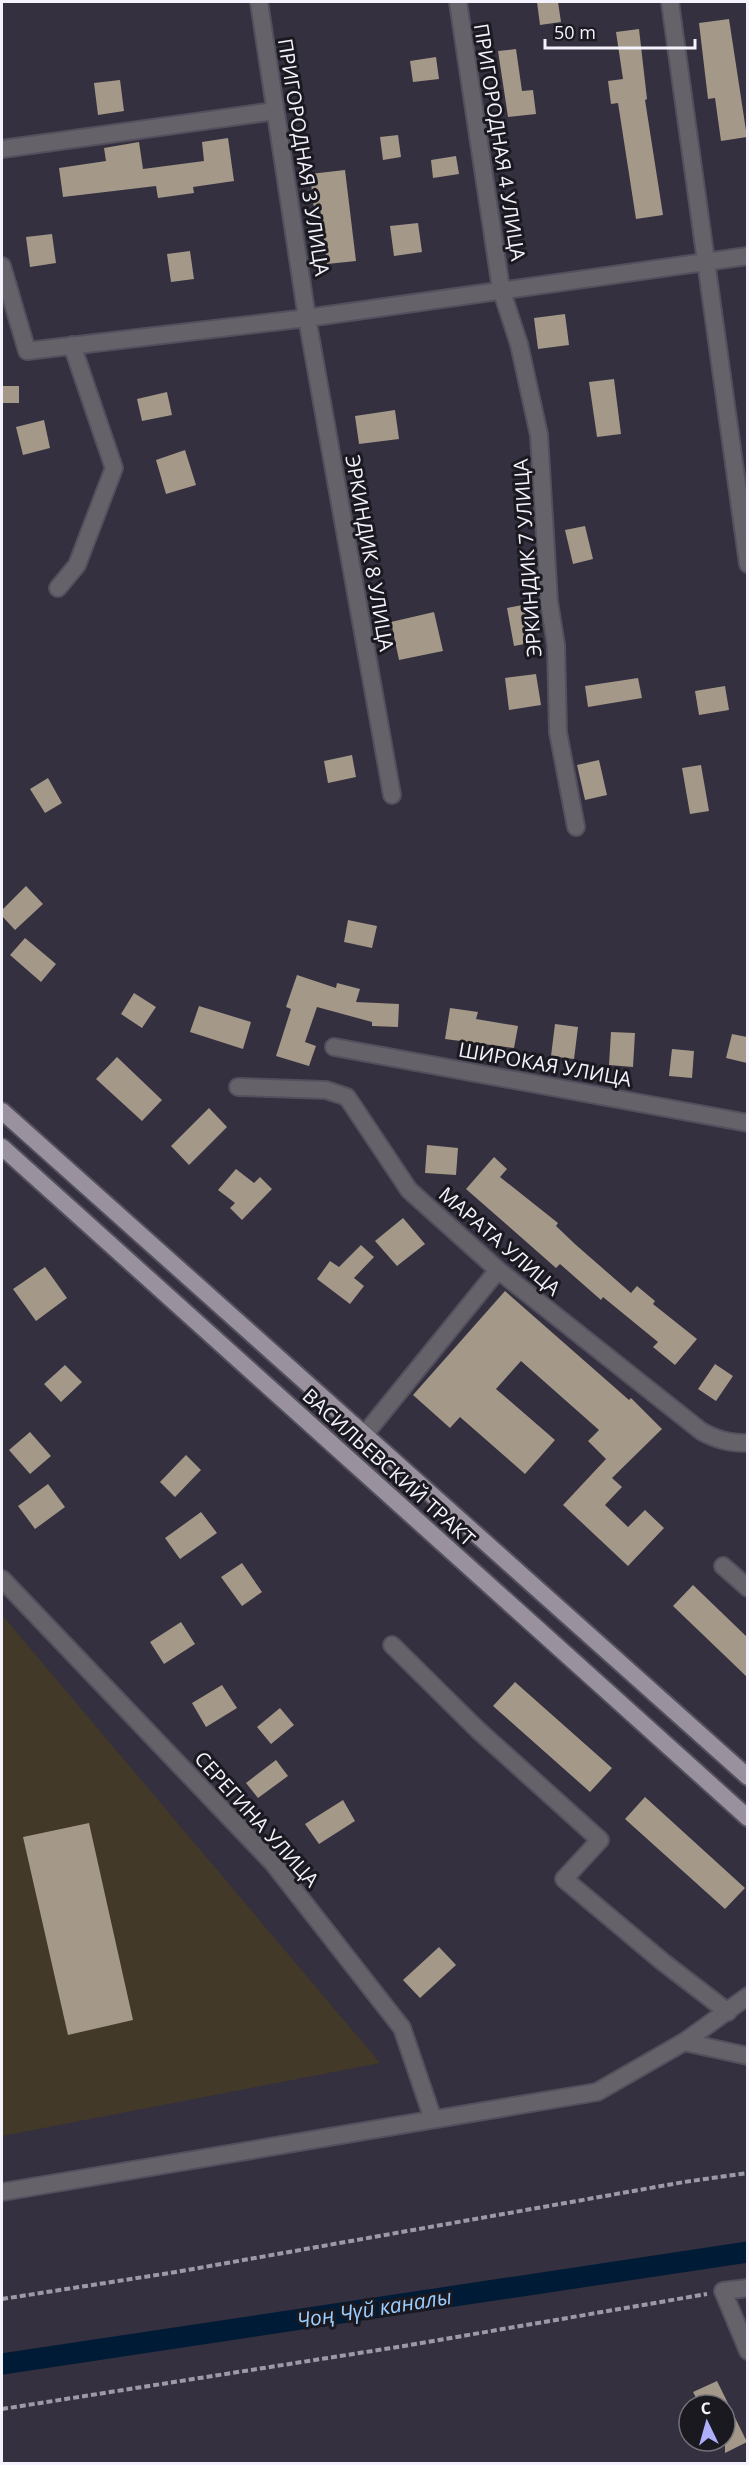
<svg xmlns="http://www.w3.org/2000/svg" width="749" height="2465" font-family="'Open Sans',sans-serif">
<rect width="100%" height="100%" fill="#34303f"/>
<path fill="#423928" d="M2 1615 380 2063 2 2136Z"/>
<g fill="none" stroke-linecap="round" stroke-linejoin="round">
<path stroke="#001b35" stroke-width="21" d="M2 2364 748 2252"/>
</g>
<path fill="#a49889" d="M537 2H558L561 22 540 25Z
M729 19 747 137 721 141 715 98 708 99 699 23Z
M639 29 647 99 645 100 663 215 636 219 618 103 611 104 608 81 623 79 616 32Z
M516 49 522 91 533 90 536 114 508 117 498 51Z
M436 57 439 79 413 82 410 61Z
M120 80 124 111 98 115 94 83Z
M398 135 401 157 383 160 380 137Z
M228 138 234 181 193 187 194 193 158 198 156 186 63 197 59 168 106 161 104 148 139 142 143 169 204 161 202 142Z
M456 156 459 174 433 178 431 160Z
M345 170 356 261 327 264 320 208 314 209 310 174Z
M418 223 422 252 394 256 390 226Z
M52 234 56 263 30 267 26 237Z
M190 251 194 279 171 282 167 254Z
M565 314 569 345 538 349 534 318Z
M614 379 621 434 597 437 589 382Z
M2 386H19V403H2Z
M167 392 172 415 142 421 137 399Z
M395 410 399 439 359 444 355 416Z
M44 420 50 448 23 455 16 427Z
M185 450 196 485 166 494 156 460Z
M585 526 593 559 573 564 565 530Z
M528 604 535 642 514 646 507 608Z
M434 612 443 651 399 660 391 622Z
M536 674 541 705 509 710 505 678Z
M638 678 642 698 588 707 585 686Z
M725 686 729 710 699 715 695 691Z
M352 755 356 777 328 783 324 761Z
M599 760 607 795 585 800 577 765Z
M701 765 709 811 690 814 682 768Z
M48 778 62 803 45 813 30 789Z
M26 886 43 904 15 930 2 916V910Z
M348 920 377 926 372 948 344 942Z
M25 938 56 964 41 982 10 955Z
M297 975 336 988 337 983 360 989 356 1002 399 1004 398 1027 372 1026V1022L317 1007 305 1042 316 1046 309 1066 276 1056 291 1009 286 1007Z
M134 993 156 1007 142 1028 121 1014Z
M199 1006 251 1022 243 1049 190 1032Z
M450 1008 478 1012 476 1019 518 1026 514 1048 445 1039Z
M555 1024 578 1027 574 1059 551 1056Z
M611 1032 635 1033 633 1067 609 1065Z
M732 1034 747 1037V1063L726 1058Z
M672 1049 694 1051 692 1078 669 1076Z
M117 1057 162 1100 142 1121 96 1079Z
M209 1108 227 1127 189 1165 171 1146Z
M427 1145 458 1148 456 1175 425 1173Z
M494 1157 507 1169 500 1177 558 1223 556 1226 576 1245 631 1293 637 1286 655 1301 653 1304 697 1339 675 1365 653 1347 658 1342 603 1297 601 1300 560 1264 556 1268 466 1189Z
M236 1169 254 1183 260 1177 272 1189 242 1220 230 1208 235 1203 218 1190Z
M403 1218 425 1244 397 1266 375 1241Z
M361 1245 374 1257 354 1278 364 1286 350 1304 317 1279 330 1261 339 1267Z
M45 1267 67 1298 36 1321 13 1289Z
M505 1291 629 1400 631 1398 662 1429 612 1478 622 1487 605 1505 628 1527 645 1510 664 1528 628 1566 563 1505 606 1459 588 1441 599 1430 521 1361 496 1389 555 1440 525 1474 460 1417 450 1428 413 1395Z
M715 1364 733 1376 716 1401 698 1389Z
M65 1365 82 1382 61 1402 44 1384Z
M30 1432 51 1456 30 1474 9 1450Z
M186 1455 201 1470 175 1497 160 1482Z
M48 1484 65 1507 35 1529 18 1506Z
M201 1512 217 1533 180 1559 165 1538Z
M242 1563 262 1592 242 1606 221 1577Z
M693 1585 747 1637V1677L673 1606Z
M181 1622 195 1644 164 1664 150 1642Z
M515 1682 612 1768 590 1792 493 1706Z
M222 1685 237 1708 206 1727 192 1703Z
M280 1708 294 1725 271 1744 257 1727Z
M276 1760 288 1776 258 1798 246 1783Z
M645 1797 745 1888 725 1909 625 1819Z
M343 1800 355 1821 319 1844 305 1824Z
M89 1823 133 2020 68 2035 23 1837Z
M439 1947 456 1965 420 1998 403 1980Z
M717 2381 747 2442 725 2453V2405H700L693 2392Z"/>
<g fill="none" stroke-linecap="round" stroke-linejoin="round">
<g stroke="#534f5d" stroke-width="20">
<path id="minor" d="M259 2 307 318 392 795
M458 2 501 289 519 344 539 435 549 602 556 645 558 732 576 827
M670 2 748 564
M2 149 275 111
M2 266 27 351 307 318 748 256
M58 588 77 565 114 468 72 345
M334 1047 748 1123
M238 1087 326 1090 347 1097 409 1190 498 1270 701 1431C717 1440 729 1443 748 1443
M365 1434 498 1270
M723 1566 748 1588
M2 1579 273 1863 402 2028 433 2119
M392 1645 478 1730 600 1840 564 1879 663 1962 728 2012
M684 2042 748 2056
M2 2192 597 2092 684 2042 748 1996
M748 2288 723 2291 748 2351"/>
</g>
<g stroke="#534f5d" stroke-width="20">
<path id="primary" d="M2 1111 748 1777
M2 1147 748 1818"/>
</g>
<path stroke="#9d9aa7" stroke-width="4" stroke-dasharray="6 3" stroke-linecap="butt" d="M2 2299 176 2272 684 2182 748 2173
M2 2409 404 2346 707 2294"/>
<use href="#minor" stroke="#666269" stroke-width="16"/>
<use href="#primary" stroke="#99919e" stroke-width="16"/>
</g>
<g text-anchor="middle" dominant-baseline="central" stroke-width="6" stroke-linejoin="round" paint-order="stroke">
<g font-size="20" fill="#f4f2fc" stroke="#1b1920">
<text transform="translate(500 142) rotate(81)">ПРИГОРОДНАЯ 4 УЛИЦА</text>
<text transform="translate(304 157) rotate(81)">ПРИГОРОДНАЯ 3 УЛИЦА</text>
<text transform="translate(370 553) rotate(80)">ЭРКИНДИК 8 УЛИЦА</text>
<text transform="translate(527 558) rotate(-94)">ЭРКИНДИК 7 УЛИЦА</text>
<text transform="translate(545 1064) rotate(10)">ШИРОКАЯ УЛИЦА</text>
<text transform="translate(500 1241) rotate(41)">МАРАТА УЛИЦА</text>
<text transform="translate(389 1467) rotate(42)">ВАСИЛЬЕВСКИЙ ТРАКТ</text>
<text transform="translate(257 1819) rotate(48)">СЕРЕГИНА УЛИЦА</text>
</g>
<g font-size="21" font-style="italic" fill="#9bceff" stroke="#1b1920">
<text transform="translate(374 2308) rotate(-9)">Чоң Чүй каналы</text>
</g>
</g>
<rect width="749" height="2465" fill="none" stroke="#f4f2fc" stroke-width="6"/>
<g transform="translate(707 2423) rotate(355)"><circle r="28" fill="#1b1920" stroke="#727078" stroke-width="1.5"/>
<path d="M0-4.5L10 22L0 15L-10 22Z" fill="#afaefa"/>
<text y="-9" font-size="16" font-weight="bold" text-anchor="middle" fill="#f4f2fc">С</text>
</g>
<path d="M545 39v9h150v-9" fill="none" stroke="#f4f2fc" stroke-width="3"/>
<text x="554" y="39" font-size="18" fill="#f4f2fc" stroke="#1b1920" stroke-width="4.5" paint-order="stroke">50 m</text>
</svg>
